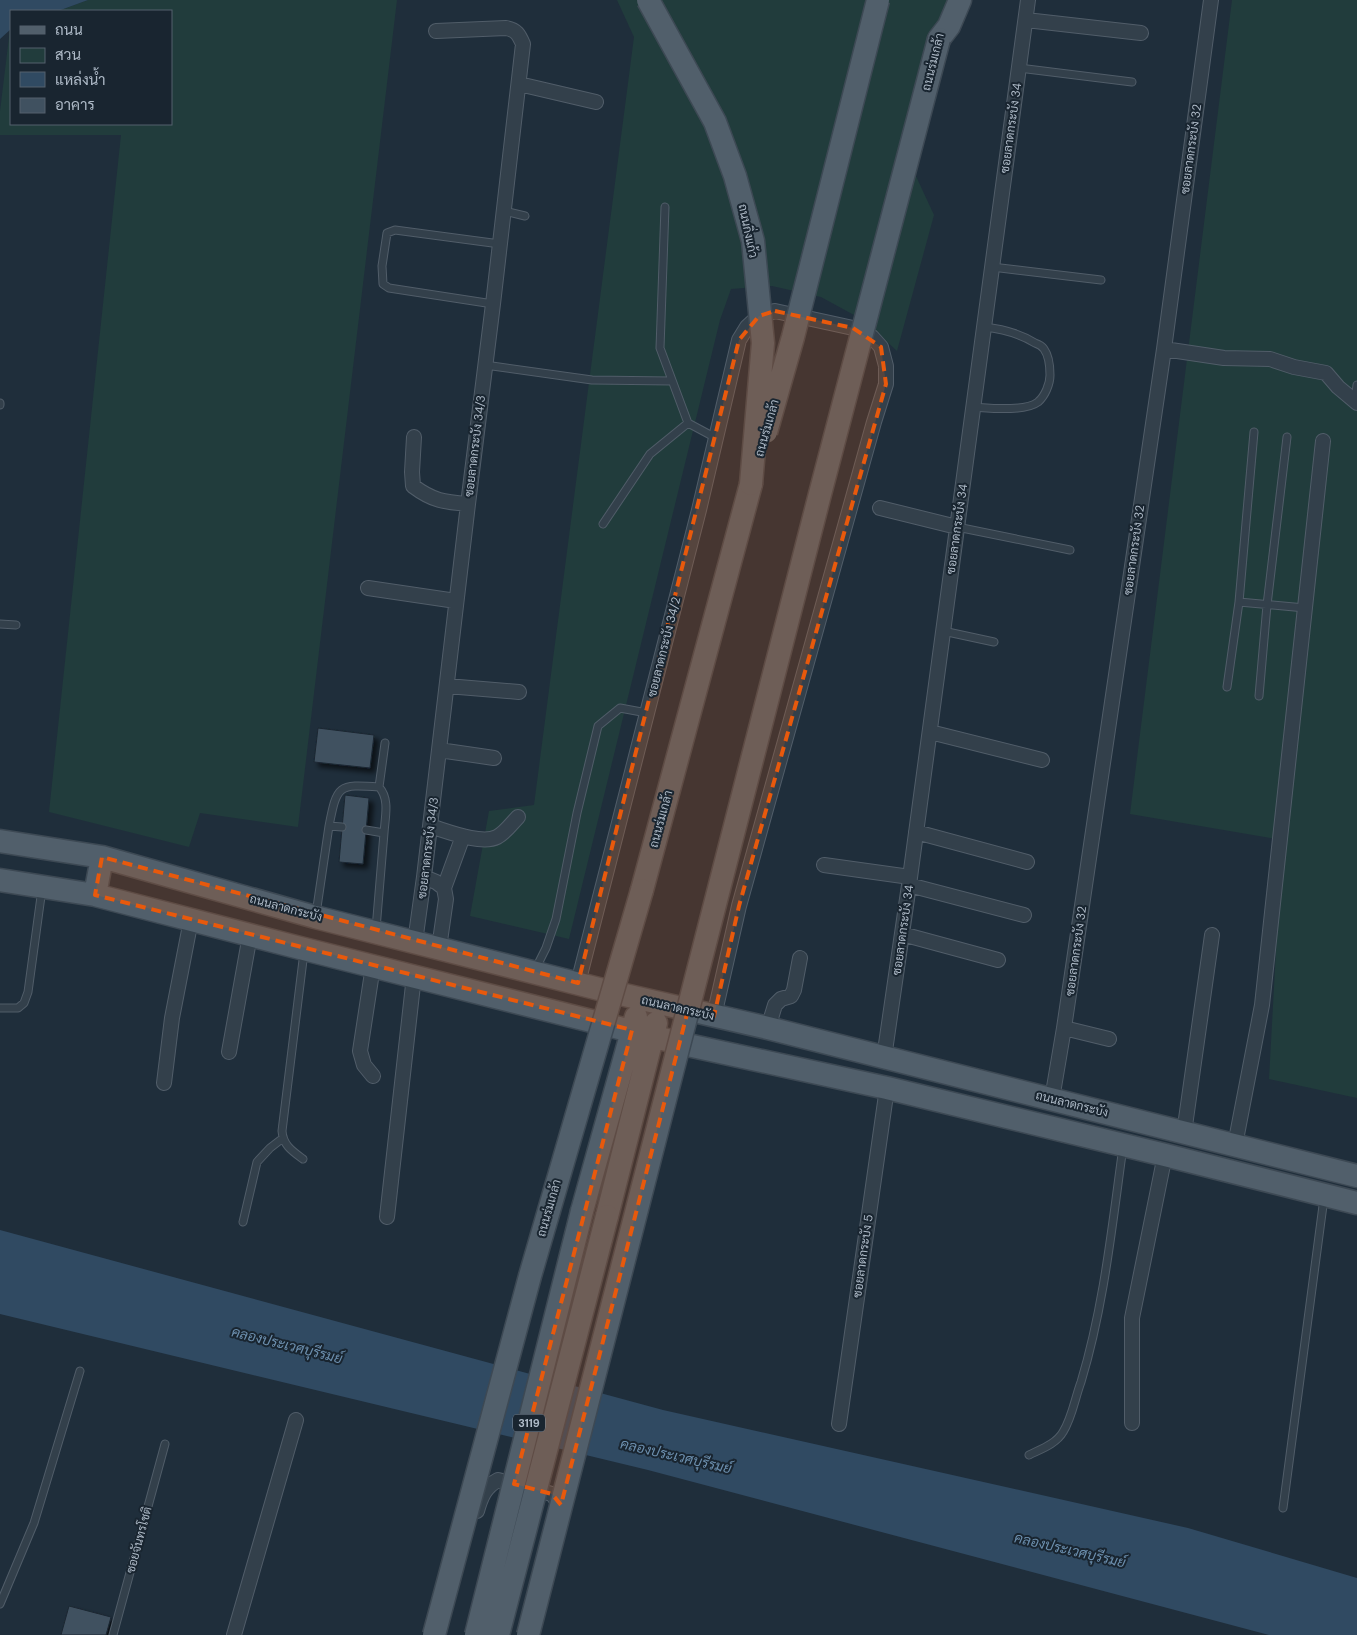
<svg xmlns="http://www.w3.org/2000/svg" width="1357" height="1635" font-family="'DM Sans',Sarabun,sans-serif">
<defs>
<filter id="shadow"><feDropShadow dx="4.5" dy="4.5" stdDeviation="2.5" flood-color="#0009"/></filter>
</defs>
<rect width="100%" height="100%" fill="#1f2e3b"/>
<path fill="#213c3c" d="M88 0H397L298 827 200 813 189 847 49 812 121 135H0V111L10 29 11 124H171V11H58Z
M617 0H962L908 159 934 215 897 351 865 321 821 297 772 286 731 289 720 320 569 939 470 916 489 811 534 805 634 37Z
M1232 0H1357V1098L1269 1079 1282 840 1130 814Z"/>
<path fill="#304a62" d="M0 0H88L58 11H11V29L0 39Z
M0 1230 663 1410 1188 1528 1357 1578V1635H1269L648 1470 0 1314Z"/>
<path fill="#405160" stroke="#1b2732" filter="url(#shadow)" d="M318 728 374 735 370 768 314 762Z
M345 795 369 798 363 864 339 862Z
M69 1606 111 1617 106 1635H61Z"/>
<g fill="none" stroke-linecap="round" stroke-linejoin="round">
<g stroke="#515d69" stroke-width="9">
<path id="lane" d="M1019 68 1132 82
M665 207 660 348 688 423 716 438
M504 211 525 216
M992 267 1101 280
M493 304 389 288 383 284 382 266 387 233 395 230 500 244
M485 365 592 380 671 381
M1355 401 1357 385
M0 405V403
M973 407C989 408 1025 412 1038 402 1045 396 1050 384 1050 375 1050 367 1049 356 1044 349 1042 346 1038 344 1035 343 1019 333 1003 329 984 327
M603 524 650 454 688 423
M957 527 1070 550
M1239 602 1254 432
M0 624 16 625
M943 631 994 642
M1227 687 1239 602 1305 608
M1259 696 1267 605 1287 437
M379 787 385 743
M329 826C337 785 338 784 379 787 390 799 385 817 384 833
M366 830 384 833 376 929
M316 914 329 826 342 827
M535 970 546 948 556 919 577 813 598 726 620 708 647 713
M0 1008H18L24 1003 28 992 42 889
M303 1159C292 1151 283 1145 282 1131L304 952
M243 1222 257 1162 270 1148 283 1138
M1029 1455C1041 1449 1056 1444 1063 1432 1072 1418 1075 1398 1081 1382 1104 1306 1112 1226 1123 1147
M1283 1508 1324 1198
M0 1604 34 1523 80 1371
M113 1635 165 1444"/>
</g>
<g stroke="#515d69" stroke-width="16">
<path id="street" d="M1026 20 1141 33
M519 84 596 102
M1164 349 1224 358 1270 359 1294 367 1326 373 1338 387 1357 403
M414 437 412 472 413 486C433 501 444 502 468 504
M880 508 957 527
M368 588 456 601
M447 686 519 692
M930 732 1042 760
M439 750 494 758
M430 826C447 831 481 845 497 837 505 833 512 823 518 817
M916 832 1027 862
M824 865 910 877
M424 877 436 882 444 888 446 899 439 948
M909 885 1024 915
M444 888 463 836
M902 934 998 960
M415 942 424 877 468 504 493 304 523 44C519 35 517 30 506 28L436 31
M373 966 360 1051 364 1065 373 1076
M578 983 699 510 739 340 747 327 759 316 775 311 853 328 872 337 881 347 886 366V384L874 422 739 906 714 1016
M768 1028 775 1005 781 999 791 996 794 990 800 958
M1064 1028 1109 1039
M229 1052 250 935
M884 1058 909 885 1028 0
M164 1083 172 1018 191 920
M1052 1099 1064 1028 1164 349 1211 0
M1184 1133 1212 935
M1235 1145 1262 1005 1323 441
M387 1217 414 976
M1132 1423V1318L1165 1155
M839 1424 887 1088
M477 1511C481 1497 485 1487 498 1480L552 1494 561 1506 562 1510
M234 1635 296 1420"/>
</g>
<g stroke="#3d4954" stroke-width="25">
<path id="primary" d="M939 39 949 26 960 0
M0 841 102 857 315 917 603 990 768 1028 1357 1176
M0 880 95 895 304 949 683 1044 887 1088 1165 1155 1357 1203
M642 890 751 484
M95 895 102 857
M582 1211 636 1017
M607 1216 656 1023"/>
</g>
<use href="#lane" stroke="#33404b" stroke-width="7"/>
<use href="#street" stroke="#33404b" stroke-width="14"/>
<use href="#primary" stroke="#515f6b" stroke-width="22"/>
<g stroke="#3d4954" stroke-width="25" stroke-linecap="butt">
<path id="primary-bridge" d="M648 0 715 122 735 176 753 241 763 343 751 484
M766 432 793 337 878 0
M434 1635 530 1276 642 890
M476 1635 582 1211
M498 1635 607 1216
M528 1635 820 494 939 39"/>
</g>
<use href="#primary-bridge" stroke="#515f6b" stroke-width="22"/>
</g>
<path fill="#e8590c" fill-opacity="0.2" stroke="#e8590c" stroke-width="4" stroke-dasharray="10 6" stroke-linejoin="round" d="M775 311 853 328 881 347 886 384 739 906 714 1016 688 1010 561 1505 552 1494 514 1484 632 1030 95 895 102 857 578 983 739 340 759 316Z"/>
<g text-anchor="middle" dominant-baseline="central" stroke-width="4" stroke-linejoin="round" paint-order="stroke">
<rect fill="#192530" stroke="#818d9a" stroke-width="1" x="513" y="1414.5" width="32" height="17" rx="4"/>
<g font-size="11" font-weight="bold" fill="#aebac7">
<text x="529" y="1423">3119</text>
</g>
<g font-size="12" fill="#aebac7" stroke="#192530">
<text transform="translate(933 62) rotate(-76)">ถนนร่มเกล้า</text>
<text transform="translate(1011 128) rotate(-82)">ซอยลาดกระบัง 34</text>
<text transform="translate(1191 149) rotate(-82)">ซอยลาดกระบัง 32</text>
<text transform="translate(748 231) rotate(78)">ถนนกิ่งแก้ว</text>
<text transform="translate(767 428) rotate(-74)">ถนนร่มเกล้า</text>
<text transform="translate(475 446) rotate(-83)">ซอยลาดกระบัง 34/3</text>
<text transform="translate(957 529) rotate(-82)">ซอยลาดกระบัง 34</text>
<text transform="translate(1134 550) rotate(-82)">ซอยลาดกระบัง 32</text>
<text transform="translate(664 647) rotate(-76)">ซอยลาดกระบัง 34/2</text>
<text transform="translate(661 819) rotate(-75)">ถนนร่มเกล้า</text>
<text transform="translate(428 848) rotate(-83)">ซอยลาดกระบัง 34/3</text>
<text transform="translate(286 908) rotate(15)">ถนนลาดกระบัง</text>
<text transform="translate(903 930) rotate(-82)">ซอยลาดกระบัง 34</text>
<text transform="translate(1076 951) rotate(-82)">ซอยลาดกระบัง 32</text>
<text transform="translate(678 1008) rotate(13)">ถนนลาดกระบัง</text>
<text transform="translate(1072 1104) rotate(14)">ถนนลาดกระบัง</text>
<text transform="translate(549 1208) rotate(-74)">ถนนร่มเกล้า</text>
<text transform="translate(863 1256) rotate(-82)">ซอยลาดกระบัง 5</text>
<text transform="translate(139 1540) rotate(-75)">ซอยจันทรโชติ</text>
</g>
<g font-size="14" font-style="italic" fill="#6c8fae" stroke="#192530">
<text transform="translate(287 1345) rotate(14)">คลองประเวศบุรีรมย์</text>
<text transform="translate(676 1456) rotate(13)">คลองประเวศบุรีรมย์</text>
<text transform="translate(1070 1550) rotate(13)">คลองประเวศบุรีรมย์</text>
</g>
</g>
<rect x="10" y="10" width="162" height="115" fill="#192530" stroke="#55616c"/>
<rect x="20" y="26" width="25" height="8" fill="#515f6b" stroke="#55616c"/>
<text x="55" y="35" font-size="15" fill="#aebac7">ถนน</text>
<rect x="20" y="48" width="25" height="15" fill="#213c3c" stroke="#55616c"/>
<text x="55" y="60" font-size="15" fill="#aebac7">สวน</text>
<rect x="20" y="72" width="25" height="15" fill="#304a62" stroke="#55616c"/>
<text x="55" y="85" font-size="15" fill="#aebac7">แหล่งน้ำ</text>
<rect x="20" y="98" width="25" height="15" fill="#405160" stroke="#55616c"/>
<text x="55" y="110" font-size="15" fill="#aebac7">อาคาร</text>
</svg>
